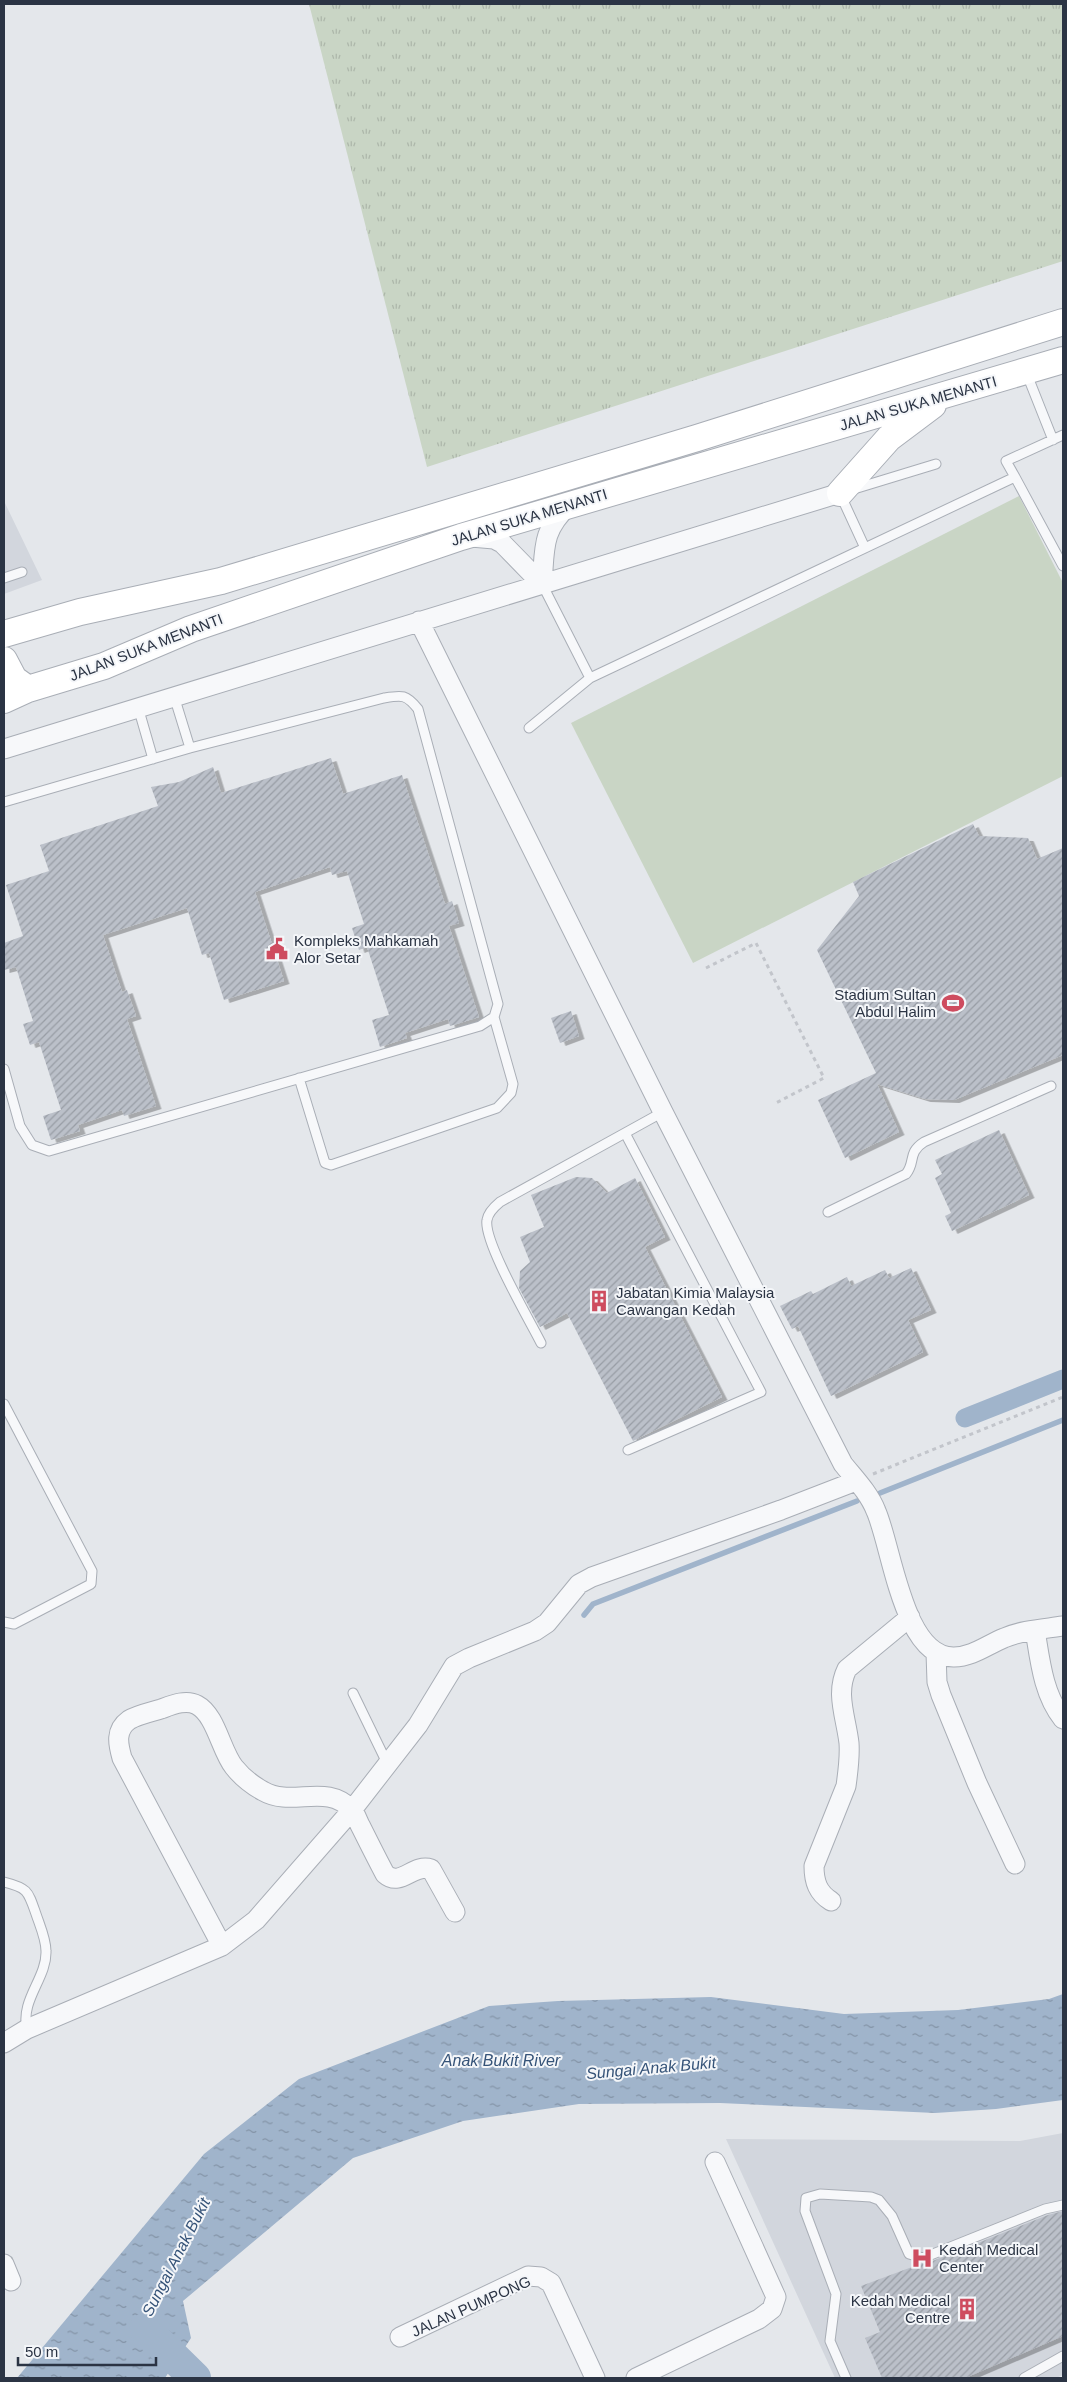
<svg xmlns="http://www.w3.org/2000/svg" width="1067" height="2382" font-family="Helvetica,sans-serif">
<defs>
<pattern id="grass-tufts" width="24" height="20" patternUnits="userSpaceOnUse" patternTransform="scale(1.25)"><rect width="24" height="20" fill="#c9d5c5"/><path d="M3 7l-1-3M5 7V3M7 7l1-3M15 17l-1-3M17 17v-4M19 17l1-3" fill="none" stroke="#adb7aa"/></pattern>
<pattern id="water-ripples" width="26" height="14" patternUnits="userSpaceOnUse" patternTransform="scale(1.25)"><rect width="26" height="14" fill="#a0b4cb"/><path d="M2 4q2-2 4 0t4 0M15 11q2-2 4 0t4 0" fill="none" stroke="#8393a6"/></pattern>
<pattern id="building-hatch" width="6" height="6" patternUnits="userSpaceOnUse" patternTransform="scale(1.25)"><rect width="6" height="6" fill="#bbc0c9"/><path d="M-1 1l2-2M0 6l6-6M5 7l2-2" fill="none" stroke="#989da5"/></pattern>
<filter id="shadow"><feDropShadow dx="5.5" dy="3" stdDeviation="0" flood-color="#0004"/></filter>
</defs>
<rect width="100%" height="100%" fill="#e4e7eb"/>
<path fill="#d2d6dd" d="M4 501 42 580 4 594Z
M1063 2133V2375L1056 2378H835L726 2139 1020 2141Z"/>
<path fill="url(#grass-tufts)" d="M309 4H1063V261L427 467Z"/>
<path fill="#c9d5c5" d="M1019 496 1063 583V776L693 963 571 723Z"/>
<path fill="url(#water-ripples)" d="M1063 1994V2100L996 2109 935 2113 720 2103 579 2104 463 2121 353 2158 183 2301 191 2338 165 2378H17L204 2154 299 2079 489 2006 558 2001 711 1997 844 2014 958 2010 1049 1999Z"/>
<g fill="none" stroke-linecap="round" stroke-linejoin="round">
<path stroke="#a0b4cb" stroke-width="5.5" d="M880 1493 1063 1420
M584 1615 593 1604 857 1501"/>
<path stroke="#a0b4cb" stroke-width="19" d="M965 1418 1063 1379"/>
<path stroke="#a0b4cb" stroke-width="32" d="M145 2329 195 2378"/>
</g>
<path fill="url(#building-hatch)" filter="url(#shadow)" d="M331 758 343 794 402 775 445 904 452 901 459 923 449 926 479 1017 450 1026 448 1019 405 1033 407 1038 380 1047 372 1020 389 1015 367 947 359 950 352 928 364 924 347 871 332 875 330 867 255 892 284 981 224 1000 209 953 202 955 187 908 103 935 122 992 127 990 136 1016 127 1019 156 1106 124 1116 122 1110 78 1125 80 1131 51 1140 43 1116 61 1110 39 1042 30 1045 23 1024 33 1021 16 967 4 970V943L23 936 6 885 49 871 40 845 158 806 151 787 179 782 213 767 221 793Z
M973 824 979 836 1028 838 1037 859 1063 848V1055L954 1100 925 1099 877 1084 899 1132 845 1158 818 1100 876 1073 817 950 859 896 853 882Z
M571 1011 579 1036 560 1043 551 1018Z
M999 1130 1029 1195 952 1231 945 1216 951 1213 935 1178 942 1174 935 1160Z
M576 1177 592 1178 607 1193 635 1178 665 1237 645 1247 722 1397 633 1441 567 1313 540 1327 519 1288 520 1271 530 1262 520 1237 544 1227 531 1195Z
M911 1268 931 1310 908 1320 923 1352 831 1396 798 1326 792 1329 780 1306 811 1291 813 1294 847 1277 851 1286 885 1270 889 1278Z
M1063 2211V2336L965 2378H882L865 2338 880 2332 861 2286 920 2264H925L1048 2215Z"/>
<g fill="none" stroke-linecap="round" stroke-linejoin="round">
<g stroke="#a9aeb6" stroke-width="11">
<path id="lane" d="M1026 372 1053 440
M1015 477 1063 566
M854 489 936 464
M841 496 865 548
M4 578 22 572
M542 584 590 678
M174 696 190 748
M138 707 153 759
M529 728 590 678 1015 477 1006 461 1063 435
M4 802 190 748 384 698C402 695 406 694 418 709L498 1004 494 1017 480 1026 49 1151 32 1145 20 1126 4 1069
M299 1078 325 1163 331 1165 497 1108 511 1093 513 1084 494 1017
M625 1133 663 1112
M828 1212 906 1174C916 1162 907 1153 924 1142L1051 1086
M541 1343C530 1321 483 1241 487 1220 488 1213 494 1207 500 1202L625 1133 761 1392 628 1450
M4 1404 92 1571 91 1584 14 1624 4 1622
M353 1693 388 1765
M4 1882C28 1888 28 1891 36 1914 40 1926 46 1939 46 1951 47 1978 20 2000 27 2029
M846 2378 830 2341 836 2294 805 2211 806 2198 820 2194 871 2197 879 2200 892 2216 909 2254 923 2258 1045 2209 1063 2205
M1024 2378 1063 2356"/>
</g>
<g stroke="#a9aeb6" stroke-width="21">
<path id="street" d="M471 537 494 539 502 543 542 584
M542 584C545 549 541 531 569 505
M419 621 663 1112 843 1464C855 1479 869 1493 876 1511 892 1547 903 1658 954 1657 972 1657 987 1645 1004 1638 1022 1630 1043 1629 1063 1626
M4 749 840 493
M1035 1630C1040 1660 1043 1694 1063 1719
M936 1653 937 1682 941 1695 977 1783 1015 1864
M831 1901C818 1893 814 1882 814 1866L846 1786C848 1772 850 1757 849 1743 846 1717 835 1693 847 1669L910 1617
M222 1946 122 1758C118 1744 115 1730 129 1720 137 1715 151 1712 161 1709 172 1705 186 1699 197 1705 216 1715 221 1751 234 1767 242 1777 252 1785 263 1791 292 1808 327 1782 352 1810 356 1814 358 1822 361 1827 369 1843 377 1859 385 1874 401 1888 413 1863 431 1869L455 1912
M4 2043 27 2029 222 1946 256 1920 352 1810 418 1725 454 1666 469 1658 535 1631 547 1623 579 1584 592 1577 781 1510 856 1481
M4 2264 11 2281
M400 2337 528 2276 541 2277 551 2283 595 2378
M636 2378 759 2319 772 2309 776 2297 715 2162"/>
</g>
<g stroke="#a9aeb6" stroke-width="28">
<path id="secondary" d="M840 493 889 438 933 405
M4 634 80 612 221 581 697 438 1063 322
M4 660 14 679 28 689
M4 700 28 689 104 666 191 629 461 537 1063 360"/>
</g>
<path stroke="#c2c5cb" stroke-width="3" stroke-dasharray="4 4" stroke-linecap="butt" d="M706 968 756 943 824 1078 774 1104
M873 1474 1063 1397"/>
<use href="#lane" stroke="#f7f8fa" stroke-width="9"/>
<use href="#street" stroke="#f7f8fa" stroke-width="19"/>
<use href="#secondary" stroke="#fff" stroke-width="26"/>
</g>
<defs>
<g id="civic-bare" transform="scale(1.725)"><path d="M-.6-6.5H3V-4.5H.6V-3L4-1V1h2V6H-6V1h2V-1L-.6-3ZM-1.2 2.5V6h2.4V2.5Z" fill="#ce4c5f" stroke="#f4f6f9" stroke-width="2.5" paint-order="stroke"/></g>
<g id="stadium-bare" transform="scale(1.725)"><path d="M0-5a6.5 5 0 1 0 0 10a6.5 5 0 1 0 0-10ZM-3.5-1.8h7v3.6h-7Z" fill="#ce4c5f" stroke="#f4f6f9" stroke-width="2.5" paint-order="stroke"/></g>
<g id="building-bare" transform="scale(1.725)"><path d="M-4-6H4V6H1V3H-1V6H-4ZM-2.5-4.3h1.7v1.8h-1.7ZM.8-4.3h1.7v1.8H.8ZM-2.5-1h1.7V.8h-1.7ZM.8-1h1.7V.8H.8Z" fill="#ce4c5f" stroke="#f4f6f9" stroke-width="2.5" paint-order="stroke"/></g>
<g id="hospital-bare" transform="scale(1.725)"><path d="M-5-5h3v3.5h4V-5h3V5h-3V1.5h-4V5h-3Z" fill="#ce4c5f" stroke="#f4f6f9" stroke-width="2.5" paint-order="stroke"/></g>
</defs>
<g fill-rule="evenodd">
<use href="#civic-bare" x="277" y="949"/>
<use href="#stadium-bare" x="953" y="1003"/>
<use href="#building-bare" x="599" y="1301"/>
<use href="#hospital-bare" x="922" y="2258"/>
<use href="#building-bare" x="967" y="2309"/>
</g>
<g text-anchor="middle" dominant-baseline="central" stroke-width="4" stroke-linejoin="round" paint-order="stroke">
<g font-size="15" fill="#2b3444" stroke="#f4f6f9">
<text transform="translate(918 403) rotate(-16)">JALAN SUKA MENANTI</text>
<text transform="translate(529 517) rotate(-17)">JALAN SUKA MENANTI</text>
<text transform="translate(146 647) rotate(-21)">JALAN SUKA MENANTI</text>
<text transform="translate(471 2306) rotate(-24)">JALAN PUMPONG</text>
</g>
<g font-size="15" fill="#2b3444" stroke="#f4f6f9" text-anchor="start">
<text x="294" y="940">Kompleks Mahkamah<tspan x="294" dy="17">Alor Setar</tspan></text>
<text x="936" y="994" text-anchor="end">Stadium Sultan<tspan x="936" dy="17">Abdul Halim</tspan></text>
<text x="616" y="1292">Jabatan Kimia Malaysia<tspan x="616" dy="17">Cawangan Kedah</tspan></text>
<text x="939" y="2249">Kedah Medical<tspan x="939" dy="17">Center</tspan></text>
<text x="950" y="2300" text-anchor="end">Kedah Medical<tspan x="950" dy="17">Centre</tspan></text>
</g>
<g font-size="16" font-style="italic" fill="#355378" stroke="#f4f6f9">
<text x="501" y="2060">Anak Bukit River</text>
<text transform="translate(651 2068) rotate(-5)">Sungai Anak Bukit</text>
<text transform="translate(176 2257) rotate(-63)">Sungai Anak Bukit</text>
</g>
</g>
<rect width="1067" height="2382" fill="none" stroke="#2b3444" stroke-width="10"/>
<path d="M18 2357v8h138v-8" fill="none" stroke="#2b3444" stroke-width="2.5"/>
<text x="25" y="2357" font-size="15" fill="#2b3444" stroke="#f4f6f9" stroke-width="4" paint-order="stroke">50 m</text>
</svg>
